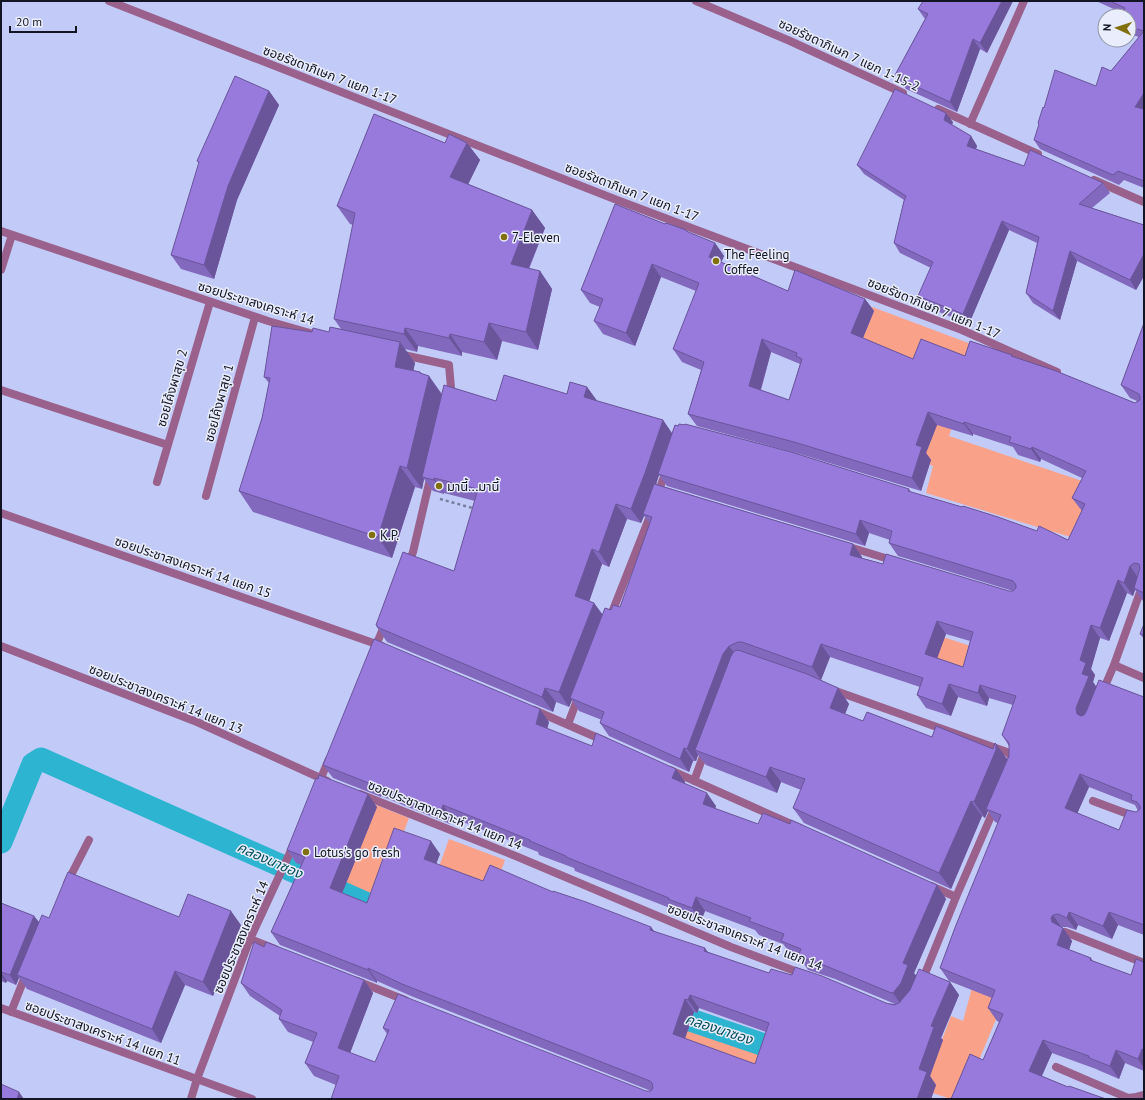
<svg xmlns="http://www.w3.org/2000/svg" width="1145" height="1100" font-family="'PT Sans','Noto Sans Thai',sans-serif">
<rect width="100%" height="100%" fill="#c2cbf8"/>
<path fill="#faa289" d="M867 305 979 347 949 436 1085 482 1087 542 926 493 933 466 883 444 847 364Z
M940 636 977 648 966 683 929 671Z
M376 805 409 818 379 898 345 885Z
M449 839 505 860 491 899 435 878Z
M973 984 1004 1000 963 1099H951L923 1090 951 1016 963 1021Z
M650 1014 773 1055 763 1075 689 1052Z"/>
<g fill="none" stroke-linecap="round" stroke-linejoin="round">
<path stroke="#2db4d1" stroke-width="23" d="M1 842 33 764 41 759 383 911
M661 1010 791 1054"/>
<path stroke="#787e9f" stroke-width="2.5" stroke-dasharray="3 3" stroke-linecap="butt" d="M440 499 476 509"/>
<path stroke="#99618b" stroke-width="8" d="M109 1 617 200 962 330 1057 372
M696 1 790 41 903 93
M938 109 1038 154
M970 124 1024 1
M1094 180 1144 202
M1 270 12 235
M1 390 168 445
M157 482 210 302
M206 496 255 317
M657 496 666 471
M1 513 382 646
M846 546 895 561
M611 615 652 511
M1 646 197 722 327 781
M1114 665 1144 678
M833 690 1007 752 1013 758V763
M1102 693 1114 665 1144 581
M534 710 605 741
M568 724 579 695
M670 770 800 828
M694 781 705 751
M360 794 518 857 731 947 803 974
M1093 801 1144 820
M67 883 89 840
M931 886 956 897
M1065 932 1144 963
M250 939 275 949
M357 981 405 1000
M922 981 956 897 995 807
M1 1008 252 1099
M11 1012 26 974
M1056 1067 1128 1098 1136 1097 1144 1095"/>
<path stroke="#99618b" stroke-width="8" d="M1 231 268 321 310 333
M399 354 449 365 451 388 449 398
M408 565 413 552 431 475
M374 650 385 624
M318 785 329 759
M191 1099 197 1079 250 939 294 844"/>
</g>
<path fill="#8369be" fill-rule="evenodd" d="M923 1H1013L987 53 980 49 957 112 906 89 904 85 902 84 895 75 925 19 918 9Z
M1096 1H1144V188L1124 180 1119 185 1040 149 1034 140 1039 125 1038 123 1044 108 1096 86 1111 71 1139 37 1129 34V16Z
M269 91 279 105 237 200 214 279 181 269 171 255 199 163 197 161Z
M374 114 445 143 449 134 467 143 480 160 468 184 532 210 545 228 529 269 540 271 552 289 538 350 502 341 497 360 462 352V356L418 346 417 352 405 349 415 363 413 370 420 372 422 374 429 376 442 394 444 385 496 401 504 375 567 394 570 382 587 387 597 401 663 420 672 433 675 425 678 426 679 424 685 425V424L791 452 909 489 911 492 962 507 963 506 998 517 1037 531 1039 526 1068 540 1082 511 1072 498 1082 478 1041 459 1040 462 1018 455 1013 447 973 434V436L937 425 926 453 931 460 921 491 803 455 697 426 688 414 701 370 682 362 673 349 696 291 661 277 635 346 603 334 594 321 600 307 590 303 581 290 615 204 665 224 666 223 686 230 687 232 715 243 724 256 721 262 788 291 795 270 865 299 874 311 863 338 913 359 921 339 965 356 970 341 1012 355 1013 357 1056 371 1135 403 1137 401 1130 398 1121 385 1144 323V602L1143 601 1135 590 1133 596 1127 593 1109 641 1100 638 1091 669 1095 675 1093 682 1096 687 1099 680 1144 697V935L1118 925 1112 939 1078 925 1076 930 1067 927H1062L1063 928 1072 941 1069 950 1091 958 1093 961 1131 975 1136 959 1144 962V1071L1125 1063 1119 1079 1098 1070 1096 1069 1052 1053 1042 1076 1068 1087 1069 1086 1106 1099H951L970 1054 983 1060 999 1022 997 1021 988 1008 992 998 949 981 940 968 956 925 998 823 995 822 988 811 985 818 982 816 951 889 804 823 793 808 801 790 781 782 777 793 706 765 698 755 696 761H693L689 772 609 736 600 723 602 720 579 711 572 700 569 707 556 702 553 712 387 642 377 627V626L376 625 403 552 454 571 475 501 444 493V494L433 491 424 479 422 489 415 487 392 558 253 512 239 491 262 418 269 383 264 377 272 326 312 332 313 328 329 332 330 327 341 329 334 319 353 225 350 224 337 206ZM771 352 800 364 789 400 761 390ZM659 475 667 486 865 546 869 533 890 540 889 543 898 556 1013 591H1009L886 554 883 564 862 558V557L853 544 656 484ZM644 516 650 524 620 607 613 605 611 610 605 608 603 615 594 603 589 601 602 564 609 567 627 519 641 523ZM946 634 970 641 963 667 937 658ZM830 657 920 687 917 695 926 708 951 716 958 697 987 706 989 698 1013 705 1002 735 1009 746V756L1007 760 995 743 993 749 936 726 932 737 867 712 863 721 845 714 849 704 838 688 810 676 821 680ZM1089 787 1135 805 1138 811 1136 812 1127 810 1119 830 1077 813Z
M953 122 952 125 971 136 977 146 976 149 1024 166 1103 183 1110 193 1092 208 1144 225V276L1136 290 1077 261 1060 320 1033 303 1026 293 1037 243 1009 230 969 324 924 306 918 296 931 268 900 253 894 243 904 200 864 174 857 165Z
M1144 624V639L1140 634Z
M549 722 547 729 592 746 676 769 685 782V784L716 806 715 809 758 824 937 885 946 899 914 973 916 976 950 982 959 995 941 1038 943 1040 930 1076 936 1085 931 1099 336 1085 314 1076 305 1063 313 1042 288 1032 279 1019 280 1016 250 996 241 983 264 947 364 980 373 993 350 1053 375 1062 387 1034 383 1028 646 1091H651L411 996 377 981V983L280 945 271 932 301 865 296 863 287 850 377 807 342 893 367 903 440 854 436 864 483 881 553 892 651 927 654 931 708 952 769 973 792 975 886 1003 895 1004 835 979 808 970 800 958 791 954 783 944 759 935 755 930 705 911 701 921 677 913 675 910 575 871 574 868 539 855 538 852 453 818 450 824 381 796V797L333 778 323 765ZM699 1008 766 1032 755 1064 685 1039 694 1012 697 1013Z
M1 903 34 916 39 922 49 918 179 917 241 925 213 996 185 985 161 1043 27 989 19 978 16 985 7 981 6 983 1 981Z"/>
<path fill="#6a559b" d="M1002 1H1013L987 53 980 43Z
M973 39 980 49 957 112 950 102Z
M269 91 279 105 237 200 214 279 204 265 228 186Z
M1144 93V113L1135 107Z
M946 113 953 122 950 129 944 120Z
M971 136 977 146 974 155 967 146Z
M467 143 480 160 463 195 450 177Z
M532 210 545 228 523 282 511 264Z
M1002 221 1009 230 969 324 963 314Z
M715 243 724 256 718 270 709 257Z
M1070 251 1077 261 1060 320 1053 311Z
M1144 254V276L1136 290 1130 280Z
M652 264 661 277 635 346 626 333Z
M540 271 552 289 538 350 526 332Z
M865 299 874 311 860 345 851 333Z
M489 323 502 341 497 360 484 342Z
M405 328 418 346 417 352 404 334Z
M450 334 462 352V356L449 338Z
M762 339 771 352 758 399 749 386Z
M400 342 415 363 410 387 395 367Z
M420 372 427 382 429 376 443 397 422 477 424 479 422 489 407 468Z
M587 387 598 402 584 397Z
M928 412 937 425 926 453 931 460 921 491 912 478 916 445Z
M663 420 673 435 658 474 659 475 655 488 643 514 644 516 641 523 631 509Z
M964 422 973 434V436L964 424Z
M1032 447 1041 459 1040 462 1031 449Z
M400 466 415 487 392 558 378 537Z
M434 478 444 493V494L434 480Z
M616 504 627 519 609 567 599 552Z
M860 520 869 533 865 546 856 534Z
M853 544 862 557 859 568 850 555Z
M592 549 602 564 586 611 575 596Z
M1130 566 1139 579 1134 588 1135 590 1133 596 1124 583Z
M1118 580 1127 593 1109 641 1100 628Z
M594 603 604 617 570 698 572 700 569 707 559 692Z
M937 621 946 634 934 667 925 654Z
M1091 625 1100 638 1091 669 1095 675 1093 682 1098 689 1086 727 1077 714 1076 708 1082 674 1080 660Z
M821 644 830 657 821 680 812 667Z
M729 646 738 658 695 750 698 755 696 761 687 749 723 654Z
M949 684 958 697 951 716 942 704Z
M980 685 989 698 987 706 978 693Z
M545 688 556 702 553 712 542 697Z
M838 688 849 704 841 724 830 708Z
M540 709 549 722 545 737 536 724Z
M996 744 1008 760 986 809 988 811 985 818 974 802Z
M684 748 693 761 689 772 680 759Z
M770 767 781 782 777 793 766 777Z
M676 769 685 782 682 792 672 778Z
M1080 774 1089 787 1074 821 1065 808Z
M372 782 381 796V797L371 784Z
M707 793 716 806 712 817 703 804Z
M368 794 377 807 339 901 330 888Z
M971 801 982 816 951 889 939 873Z
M443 805 453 818 450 824 441 811Z
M431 841 440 854 433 872 424 859Z
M937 885 946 899 914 973 918 978 902 1006 893 993 903 963Z
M696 897 705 911 701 921 692 908Z
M231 911 241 925 213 996 203 982Z
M1069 912 1078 925 1076 930 1067 918Z
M1109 912 1118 925 1112 939 1103 926Z
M1053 915 1062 928 1052 922 1051 918Z
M34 916 41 925 17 975 19 978 16 985 10 975Z
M651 927 660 940 650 930Z
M1063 928 1072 941 1066 958 1057 945Z
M705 948 714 960 704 951Z
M368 968 377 981V983L368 970Z
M175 971 185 985 161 1043 152 1029Z
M1 972 7 981 6 983 1 976Z
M364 980 373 993 347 1061 338 1048Z
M950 982 959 995 941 1038 943 1040 930 1076 936 1085 931 1099H917L919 1069 931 1026Z
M690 995 699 1008 697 1013 688 1000Z
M685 999 694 1012 682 1047 673 1034Z
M1043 1040 1052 1053 1038 1084 1029 1071Z
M1142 1049 1144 1052V1068L1138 1059Z
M1116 1050 1125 1063 1119 1079 1110 1066Z
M19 1092 24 1099H17Z"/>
<path fill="#987add" stroke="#6a559b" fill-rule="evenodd" d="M923 1H1002L980 43 973 39 950 102 900 79 901 77 895 75 928 14 918 9Z
M1110 1H1144V93L1135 107 1144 109V181L1118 171 1113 175 1034 140 1039 124 1038 123 1043 107 1044 108 1055 70 1096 86 1102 67 1111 71 1144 31 1129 27V16H1122L1125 8Z
M235 76 269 91 228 186 204 265 171 255 199 162 197 161Z
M895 89 946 113 944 120 971 136 967 146 1024 166 1030 150 1103 183 1079 204 1144 225V254L1130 280 1070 251 1053 311 1026 293 1039 237 1002 221 963 314 918 296 933 262 894 243 904 201 906 196 857 165Z
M374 114 445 143 449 134 467 143 450 177 532 210 511 264 540 271 526 332 489 323 484 342 450 334 449 338 405 328 404 334 334 319 355 213 337 206Z
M615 204 665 224 666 223 686 230V231L715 243 709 257 788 291 795 270 865 299 851 333 913 359 921 339 965 356 970 341 1012 355 1011 356 1056 371 1135 403 1140 400V397L1139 394 1121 385 1144 323V532L1143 533 1144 534V593L1134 588 1140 568 1139 564 1134 563 1130 566 1124 583 1118 580 1100 628 1091 625 1080 660 1086 663 1082 674 1089 676 1076 708 1077 714 1081 716 1084 715 1086 712 1099 680 1144 697V925L1109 912 1103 926 1069 912 1067 918 1058 914 1053 915 1051 918 1052 922 1063 928 1057 945 1091 958 1090 960 1131 975 1136 959 1144 962V1050L1142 1049 1138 1059 1116 1050 1110 1066 1089 1058V1056L1043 1040 1029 1071 1068 1087 1069 1086 1106 1099H951L970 1054 983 1060 1003 1014 988 1008 995 990 940 968 956 925 1001 815 986 809 1009 756V743L1002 735 1016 696 980 685 978 693 949 684 942 704 917 695 923 678 821 644 812 667 742 642H738L729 646 723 654 687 749 684 748 680 759 600 723 604 712 570 698 605 608 611 610 613 605 620 607 652 517 643 514 654 484 853 544 850 555 883 564 886 554 1009 591H1013L1016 588V585L1013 581 889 543 892 531 860 520 856 534 658 474 675 425 678 426 679 424 685 425V424L791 452 909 489 908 491 962 507 963 506 998 517 1037 531 1039 526 1068 540 1085 504 1072 498 1086 471 1032 447 1031 449 1009 442 1011 437 964 422V424L928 412 916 445 922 447 912 478 794 442 688 414 704 362 673 349 699 283 652 264 626 333 594 321 603 299 581 290ZM762 339 797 353 796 356 802 359 789 400 749 386ZM937 621 973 632 963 667 925 654ZM1080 774 1132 795 1131 800 1137 802 1140 806V809L1136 812 1127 810 1119 830 1065 808Z
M272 326 312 332 313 328 329 332 330 327 400 342 395 367 420 372V373L429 376 407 468 400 466 378 537 239 491 262 418 270 378 264 377Z
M504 375 567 394 570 382 587 387 584 397 663 420 645 473 631 509 616 504 599 552 592 549 575 596 594 603 559 692 545 688 542 697 377 627V625H376L403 552 454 571 478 489 434 478V480L422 477 444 385 496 401Z
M1144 624V635L1140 634Z
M374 639 540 709 536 724 592 746 596 733 676 769 672 778 707 793 703 804 758 824 763 813 790 824 791 820 937 885 903 963 908 965 901 983 893 993 889 992 826 966 798 956 801 949 781 941 784 934 749 921 751 918 696 897 692 908 668 899 669 898 566 857V856L530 841V840L443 805 441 811 372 782 371 784 323 765Z
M738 650 807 674 838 688 830 708 863 721 867 712 932 737 936 726 993 749 995 743 996 744V750L974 802 971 801 939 873 793 808 805 779 770 767 766 777 695 750 731 656 734 651Z
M319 775 368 794 330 888 367 903 394 828 431 841 424 859 483 881 490 865 553 892V891L586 902 651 927 650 930 705 948 704 951 769 973 771 969 792 975 795 967 822 976 886 1003 894 1005 899 1003 910 990 919 969 950 982 931 1026 934 1027 919 1069 927 1072 917 1099H331L339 1076 305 1063 317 1033 279 1019 282 1010 241 983 254 942 264 947 266 942 364 980 338 1048 375 1062 389 1030 383 1028 398 994 646 1091H651L653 1088 652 1083 650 1081 402 984 368 968V970L271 932 305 857 287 850 316 778 318 779ZM690 995 769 1023 755 1064 673 1034 685 999 688 1000Z
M68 872 179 917 188 894 231 911 203 982 175 971 152 1029 17 975 42 915 49 918Z
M1 903 34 916 10 975 1 972Z
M1 1084 19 1092 17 1099H1Z"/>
<g fill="#826f0d" stroke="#eaedfb" stroke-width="1.5">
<circle cx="504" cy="237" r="4"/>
<circle cx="716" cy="261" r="4"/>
<circle cx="439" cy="486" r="4"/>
<circle cx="372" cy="535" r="4"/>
<circle cx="306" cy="852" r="4"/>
</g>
<g text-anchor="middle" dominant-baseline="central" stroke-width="3" stroke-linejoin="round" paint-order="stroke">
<g font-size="13" fill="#131525" stroke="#eaedfb">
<text transform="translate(849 55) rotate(25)">ซอยรัชดาภิเษก 7 แยก 1-15-2</text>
<text transform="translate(330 75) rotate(21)">ซอยรัชดาภิเษก 7 แยก 1-17</text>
<text transform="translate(632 192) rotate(21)">ซอยรัชดาภิเษก 7 แยก 1-17</text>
<text transform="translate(256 303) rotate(17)">ซอยประชาสงเคราะห์ 14</text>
<text transform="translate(934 308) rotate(22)">ซอยรัชดาภิเษก 7 แยก 1-17</text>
<text transform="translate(172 388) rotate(-74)">ซอยโค้งผาสุข 2</text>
<text transform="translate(219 403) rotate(-75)">ซอยโค้งผาสุข 1</text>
<text transform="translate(193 567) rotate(19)">ซอยประชาสงเคราะห์ 14 แยก 15</text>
<text transform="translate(166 699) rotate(22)">ซอยประชาสงเคราะห์ 14 แยก 13</text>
<text transform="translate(445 815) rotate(22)">ซอยประชาสงเคราะห์ 14 แยก 14</text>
<text transform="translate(241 937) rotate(-67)">ซอยประชาสงเคราะห์ 14</text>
<text transform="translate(745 937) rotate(21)">ซอยประชาสงเคราะห์ 14 แยก 14</text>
<text transform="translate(103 1033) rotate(20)">ซอยประชาสงเคราะห์ 14 แยก 11</text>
</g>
<g font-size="13" fill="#131525" stroke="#eaedfb" text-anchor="start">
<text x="512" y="237">7-Eleven</text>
<text x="724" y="254">The Feeling<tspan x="724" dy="15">Coffee</tspan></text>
<text x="447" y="486">มานี้...มานี้</text>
<text x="380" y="535">K.P.</text>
<text x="314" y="852">Lotus's go fresh</text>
</g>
<g font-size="14" font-style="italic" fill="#004e5d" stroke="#eaedfb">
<text transform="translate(270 860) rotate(24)">คลองนาซอง</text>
<text transform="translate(719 1029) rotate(18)">คลองนาซอง</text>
</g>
</g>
<rect width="1145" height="1100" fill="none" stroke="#131525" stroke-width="4"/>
<g transform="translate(1117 28) rotate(273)"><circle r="19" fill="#eaedfb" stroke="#9497a5"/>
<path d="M0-3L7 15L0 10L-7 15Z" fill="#826f0d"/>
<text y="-6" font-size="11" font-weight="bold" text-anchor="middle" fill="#131525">N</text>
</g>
<path d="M10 26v6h66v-6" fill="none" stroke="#131525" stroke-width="2"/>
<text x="16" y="26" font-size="12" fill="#131525" stroke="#eaedfb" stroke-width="3" paint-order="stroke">20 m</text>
</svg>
